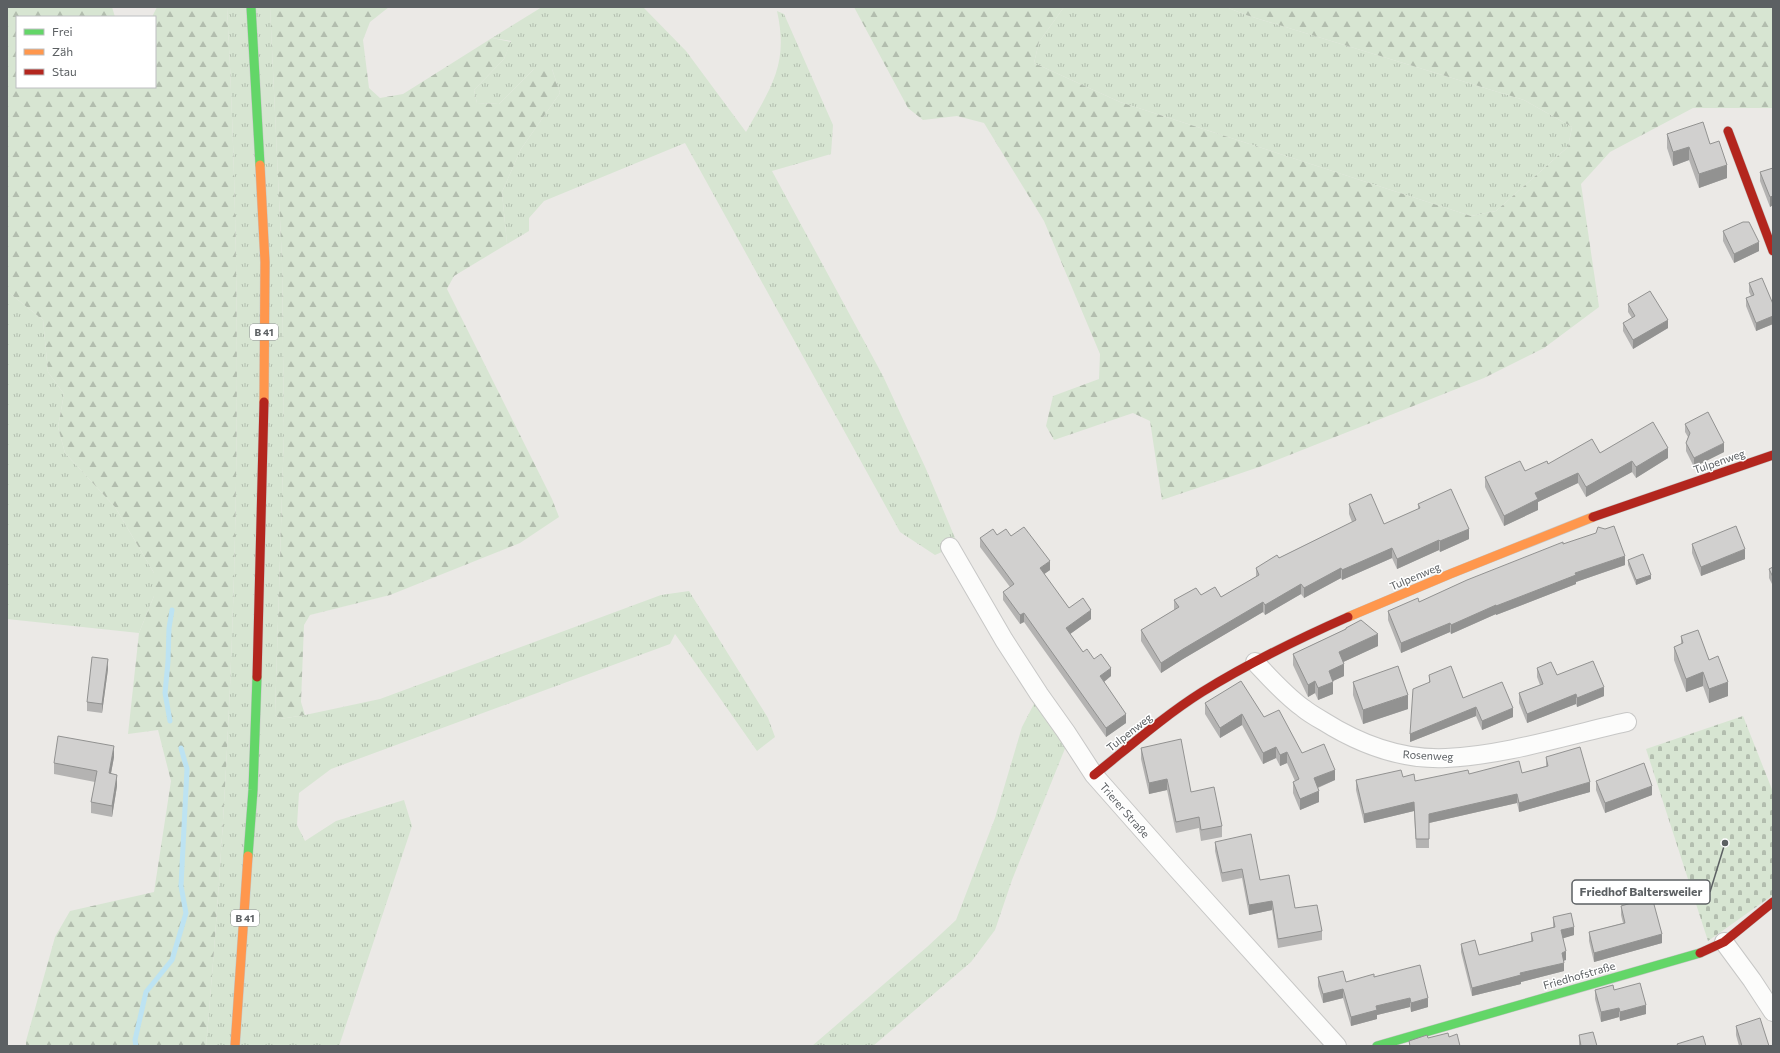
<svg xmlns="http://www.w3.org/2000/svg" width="1780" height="1053" font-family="Commissioner,sans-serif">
<defs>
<pattern id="grass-tufts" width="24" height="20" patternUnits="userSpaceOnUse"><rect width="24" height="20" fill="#d7e5d2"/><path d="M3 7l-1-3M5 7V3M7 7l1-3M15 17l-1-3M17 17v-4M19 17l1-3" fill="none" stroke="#b2bdae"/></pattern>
<pattern id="forest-firs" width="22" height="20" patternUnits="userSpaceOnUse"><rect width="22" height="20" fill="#d7e5d2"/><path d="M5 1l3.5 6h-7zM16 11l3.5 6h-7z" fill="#b2bdae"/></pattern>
<pattern id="cemetery-stones" width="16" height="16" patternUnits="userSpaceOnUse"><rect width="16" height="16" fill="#d7e5d2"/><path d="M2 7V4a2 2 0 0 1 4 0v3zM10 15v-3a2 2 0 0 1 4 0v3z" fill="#b2bdae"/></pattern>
</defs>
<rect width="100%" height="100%" fill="#ebe9e6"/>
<path fill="url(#grass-tufts)" d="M227 7H270L282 261 284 433 275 715 280 719 305 715 380 699 661 595 689 591 768 718 775 737 757 751 675 634 670 644 331 769 299 793 297 825 305 841 336 821 404 800 412 826 339 1046H206C237 701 246 353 227 7Z
M542 7H643L686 51 746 132C771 87 789 65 777 11L784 14 833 125 831 154 772 171 883 376 926 469 958 545 935 555 900 532 685 143 544 201 529 218V231L507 244 502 192 521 149 560 93 552 69H534L499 104 477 103 474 90 504 59 511 41 492 38Z
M1064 7H1226L1246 15 1524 100 1572 127 1568 147 1496 211 1471 216 1120 102 1034 63 1039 42Z
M7 291 43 320 48 372 64 394 58 427 65 453 115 507 154 573V596L139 633 7 619Z
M1035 702 1066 746 1012 880 995 930 971 962 873 1046H812L927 947 956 920 995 818 1022 727Z"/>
<path fill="url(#forest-firs)" d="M7 7H112L115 17H17V87H155V17H152L157 7H227C246 353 237 701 206 1046H26V1041L55 937 70 911 154 892 171 781 158 730 128 734 139 633 154 596V573L115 507 65 453 58 427 64 394 48 372 43 320 7 291Z
M270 7H389L370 22 363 40 369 88 380 98 403 94 492 38 511 42 504 59 474 90 477 103 499 104 534 69H552L560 93 521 149 502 192 507 244 454 276 447 289 552 499 559 517 520 543 390 595 310 615 304 625 301 702 305 715 280 719 275 715 284 433 282 261Z
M854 7H1064L1039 42 1034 63 1120 102 1471 216 1496 211 1568 147 1572 127 1524 100 1246 15 1226 7H1773V108H1693L1610 152 1581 184 1599 307 1544 348 1484 378 1262 466 1162 500 1150 421 1133 413 1054 440 1046 426 1053 396 1099 379 1100 354 1044 221 984 123 957 116 923 120 908 108Z"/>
<path fill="url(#cemetery-stones)" d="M1743 716 1773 792V895L1708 941 1646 749Z"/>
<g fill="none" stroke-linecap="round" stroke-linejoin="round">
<path stroke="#bde3f2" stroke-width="5" d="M170 721 165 693 168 662 169 628 172 610
M136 1046 135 1040 146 992 172 960 186 913 181 886 187 769 181 748"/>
<g stroke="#c7c7c6" stroke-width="20">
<path id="street" d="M950 547 1004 640 1039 694 1066 732 1094 775 1177 869 1337 1046
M1255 662C1270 678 1285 695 1303 708 1309 713 1316 717 1323 721 1361 745 1401 760 1446 758 1507 755 1568 735 1627 722
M1724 942 1752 980 1773 1012"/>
</g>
<g stroke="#c5c6c5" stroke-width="10">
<path id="fast" d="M251 7 260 165
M248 856 253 790 257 677
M1377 1046 1700 953"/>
</g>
<g stroke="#c5c6c5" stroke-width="10">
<path id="slow" d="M260 165 265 262 264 402
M1348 617 1450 574 1593 517
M235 1046 248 856"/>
</g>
<g stroke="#c5c6c5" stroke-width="10">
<path id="jam" d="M1728 131 1773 251
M1593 517 1773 455
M257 677 264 402
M1094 775C1129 747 1164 716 1202 692 1249 663 1298 639 1348 617
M1700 953 1724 942 1773 902"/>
</g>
<use href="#street" stroke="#fcfcfb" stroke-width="18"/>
<use href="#fast" stroke="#63d668" stroke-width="9"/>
<use href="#slow" stroke="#ff974d" stroke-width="9"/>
<use href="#jam" stroke="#b3261e" stroke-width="9"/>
</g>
<path fill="#b4b3b2" d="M1667 134 1710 144 1727 178 1699 188 1689 160 1673 166 1667 148Z
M1773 168V205L1770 207 1760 181V172Z
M1723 231 1759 251 1734 263 1723 241Z
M1749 283 1773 304V324L1756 331 1746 306V298L1751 296 1749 292Z
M1628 304 1668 328 1633 349 1623 331V323L1632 318 1628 312Z
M1685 424 1724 452 1694 467 1686 451V443L1688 437 1685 432Z
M1600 453 1668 458 1636 478 1632 472 1586 497 1578 483 1538 502V510L1504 526 1485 487V477L1525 471 1548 464Z
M1349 504 1384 524 1418 509V504L1469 539 1440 552 1439 550 1397 569 1392 558 1342 580 1341 578 1304 598 1301 594 1265 615 1263 612 1183 659 1161 673 1141 641V630L1174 610V600L1201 595 1221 597 1256 577V568L1279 558 1352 522 1349 514Z
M997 535 1011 536 1050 570 1044 574 1069 608 1091 619 1070 634 1083 652 1094 659 1111 676 1104 682 1126 723 1106 737 1024 622 1020 624 1003 600V592L1010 587 980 547V538Z
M1563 544 1625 565 1576 582V584L1496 615V614L1451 634 1450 632 1401 653 1388 620V611L1419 602Z
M1692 544 1745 559 1701 576 1692 553Z
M1628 560 1651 579 1636 585 1628 565Z
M1773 567V586L1769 578V569Z
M1346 628 1378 646 1343 662 1344 676 1332 681 1333 694 1318 700 1315 693 1308 697 1293 665V654L1346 629Z
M1681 636 1709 660 1728 696 1709 703 1703 686 1686 692 1674 660V647L1681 644Z
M1537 668 1557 675 1604 696 1577 707 1576 704 1527 723 1519 703V693L1540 685 1537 677Z
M108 669 102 713 87 711V702Z
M1429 675 1463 698 1513 717 1482 730 1476 716 1410 742 1429 683Z
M1353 682 1408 709 1363 724 1353 695Z
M1205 703 1264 717 1302 753 1335 780 1318 788 1319 802 1300 810 1293 793V782L1295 781 1287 763 1280 766 1276 758 1263 764 1242 725 1220 738 1205 714Z
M1141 748 1191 792 1222 826V837L1201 841 1199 828 1176 833 1167 790 1149 794 1141 759Z
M114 757 111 773 117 786 112 817 91 813V802L95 782 54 774V763Z
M1546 757 1590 792 1519 812 1517 803 1429 823V848H1416L1414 811 1364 823 1356 790V780L1403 777 1415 781 1469 774 1522 773 1546 766Z
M1596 781 1652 795 1605 813 1596 790Z
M1215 842 1260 880 1295 908 1322 931V940L1278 948 1272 910 1249 915 1242 878 1222 882 1215 851Z
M1621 906 1662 943 1594 962 1589 941V932L1623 923 1621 915Z
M1553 917 1574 935 1563 938 1566 960 1563 961 1564 971 1521 982V984L1472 996 1461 952V944L1479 955 1531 941V933L1553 927Z
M1318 977 1346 982 1374 977 1428 1007 1411 1012 1410 1007 1377 1015V1019L1351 1026 1343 998 1323 1003 1318 986Z
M1595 990H1614L1646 1014 1620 1021 1619 1017 1601 1022 1595 999Z
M1736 1026 1769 1046H1739L1736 1035Z
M1579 1035 1597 1046H1579Z"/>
<path fill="#929291" d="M1689 147V160L1673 166V152Z
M1727 165V178L1699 188V174Z
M1773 196V205L1770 207V197Z
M1759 242V251L1734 263V254Z
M1773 316V324L1756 331V323Z
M1668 320V328L1633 349V340Z
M1724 443V452L1694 467V458Z
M1668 448V458L1636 478V467Z
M1632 461V472L1586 497V487Z
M1578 473V483L1538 502V510L1504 526V516L1535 493Z
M1469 529V539L1440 552V541Z
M1439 540V550L1397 569V559Z
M1392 548V558L1342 580V570Z
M1745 549V559L1701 576V567Z
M1625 556V565L1576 582V584L1496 615V606L1575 573Z
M1050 561V570L1040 577V568Z
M1341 568V578L1304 598V588Z
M1651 575V579L1636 585V580Z
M1301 584V594L1265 615V605Z
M1263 602V612L1183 659 1161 673V663L1183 649Z
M1496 605V614L1451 634V625Z
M1091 610V619L1066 637V628Z
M1024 613V622L1020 624V615Z
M1450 623V632L1401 653V643Z
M1378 634V646L1339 664V652Z
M108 659V669L102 713V704Z
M1344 664V676L1329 683V671Z
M1111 668V676L1100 685V676Z
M1703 672V686L1686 692V679Z
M1315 681V693L1308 697V685Z
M1333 682V694L1318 700V688Z
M1728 682V696L1709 703V689Z
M1604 687V696L1577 707V698Z
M1576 694V704L1527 723V714Z
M1408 695V709L1363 724V710Z
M1476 707V716L1410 742V734Z
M1513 708V717L1482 730V721Z
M1126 714V723L1106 737V728Z
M1242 714V725L1220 738V728Z
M114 746V757L109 784V773Z
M1276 747V758L1263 764V753Z
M1287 752V763L1280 766V755Z
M1335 770V780L1314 789V778Z
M117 775V786L112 817V806Z
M1167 779V790L1149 794V783Z
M1590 782V792L1519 812V803Z
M1652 786V795L1605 813V803Z
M1319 791V802L1300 810V799Z
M1517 794V803L1429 823V814Z
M1414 802V811L1364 823V814Z
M1272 901V910L1249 915V905Z
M1574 927V935L1561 939V930Z
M1662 934V943L1594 962V953Z
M1566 951V960L1562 961V953Z
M1564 963V971L1521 982V984L1472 996V988L1520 973Z
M1343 989V998L1323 1003V994Z
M1410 998V1007L1377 1015V1019L1351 1026V1017L1376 1006Z
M1428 998V1007L1411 1012V1003Z
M1646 1005V1014L1620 1021V1012Z
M1619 1008V1017L1601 1022V1012Z"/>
<path fill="#d1d0cf" stroke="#929291" d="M1703 122 1710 144 1719 141 1727 165 1699 174 1689 147 1673 152 1667 134Z
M1773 168V196L1770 197 1760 172Z
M1743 222H1749L1759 242 1734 254 1723 231Z
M1762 278 1773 304V316L1756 323 1746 298 1754 295 1749 283Z
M1650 291 1668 320 1633 340 1623 323 1635 316 1628 304Z
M1708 412 1724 443 1694 458 1686 443 1690 433 1685 424Z
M1653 422 1668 448 1636 467 1632 461 1586 487 1578 473 1535 493 1538 499 1504 516 1485 477 1520 461 1525 471 1547 461 1548 464 1592 439 1600 453Z
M1451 489 1469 529 1440 541 1439 540 1397 559 1392 548 1342 570 1341 568 1304 588 1301 584 1265 605 1263 602 1183 649 1161 663 1141 630 1179 607 1174 600 1196 588 1201 595 1215 587 1221 597 1259 575 1256 568 1277 555 1279 558 1356 520 1349 504 1371 494 1384 524 1420 508 1418 504Z
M1614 526 1625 556 1575 573 1576 575 1496 606V605L1451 625 1450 623 1401 643 1388 611 1418 598 1419 602 1467 580 1563 542V544L1596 533 1598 527 1605 529Z
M1736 526 1745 549 1701 567 1692 544Z
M1024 527 1050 561 1040 568 1069 608 1083 598 1091 610 1066 628 1083 652 1087 649 1094 659 1101 654 1111 668 1100 676 1126 714 1106 728 1024 613 1020 615 1003 592 1014 584 980 538 993 529 997 535 1006 529 1011 536Z
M1643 554 1651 575 1636 580 1628 560Z
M1773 567V577L1769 569Z
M1361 620 1378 634 1339 652 1344 664 1329 671 1333 682 1318 688 1315 681 1308 685 1293 654 1346 629V628Z
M1698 630 1709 660 1718 656 1728 682 1709 689 1703 672 1686 679 1674 647 1683 643 1681 636Z
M92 657 108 659 102 704 87 702Z
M1593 661 1604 687 1577 698 1576 694 1527 714 1519 693 1543 684 1537 668 1551 662 1557 675Z
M1398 666 1408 695 1363 710 1353 682Z
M1451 666 1463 698 1502 682 1513 708 1482 721 1476 707 1410 734 1413 689 1430 682 1429 675Z
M1241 681 1264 717 1279 710 1302 753 1324 744 1335 770 1314 778 1319 791 1300 799 1293 782 1299 779 1287 752 1280 755 1276 747 1263 753 1242 714 1220 728 1205 703Z
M58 736 114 746 109 773 117 775 112 806 91 802 97 771 54 763Z
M1181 739 1191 792 1214 787 1222 826 1201 830 1199 817 1176 822 1167 779 1149 783 1141 748Z
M1580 747 1590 782 1519 803 1517 794 1429 814V839H1416L1414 802 1364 814 1356 780 1401 770 1403 777 1414 774 1415 781 1468 770 1469 774 1519 761 1522 773 1548 766 1546 757Z
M1644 763 1652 786 1605 803 1596 781Z
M1251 834 1260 880 1289 875 1295 908 1317 905 1322 931 1278 939 1272 901 1249 905 1242 869 1222 873 1215 842Z
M1652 897 1662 934 1594 953 1589 932 1625 923 1621 906Z
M1571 913 1574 927 1561 930 1566 951 1562 953 1564 963 1520 973 1521 975 1472 988 1461 944 1475 940 1479 955 1533 941 1531 933 1555 927 1553 917Z
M1420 965 1428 998 1411 1003 1410 998 1376 1006 1377 1010 1351 1017 1343 989 1323 994 1318 977 1343 971 1346 982 1374 974V977Z
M1640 983 1646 1005 1620 1012 1619 1008 1601 1012 1595 990 1613 985 1614 990Z
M1760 1018 1769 1046H1742L1736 1026Z
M1593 1032 1597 1046H1581L1579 1035Z
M1448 1033 1449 1037 1457 1034 1460 1046H1410L1409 1041 1427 1035 1428 1038Z
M1703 1036 1706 1046H1678L1677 1044Z"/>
<g text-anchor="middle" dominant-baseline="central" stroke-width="3" stroke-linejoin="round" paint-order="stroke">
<g fill="#fff" stroke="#8d9092" stroke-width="1">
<rect x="250" y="324" width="28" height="16" rx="3"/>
<rect x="231" y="910" width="28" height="16" rx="3"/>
</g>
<g font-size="10" font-weight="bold" fill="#5c6063">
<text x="264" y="332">B 41</text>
<text x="245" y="918">B 41</text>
</g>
<g font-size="11" fill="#5c6063" stroke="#fff">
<text transform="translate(1719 461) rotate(-19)">Tulpenweg</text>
<text transform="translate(1415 576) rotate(-23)">Tulpenweg</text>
<text transform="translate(1129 732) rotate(-38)">Tulpenweg</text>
<text transform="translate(1428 755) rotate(3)">Rosenweg</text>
<text transform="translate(1125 810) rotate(49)">Trierer Straße</text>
<text transform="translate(1579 975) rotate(-16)">Friedhofstraße</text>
</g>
</g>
<path fill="none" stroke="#5c6063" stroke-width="1.5" d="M1725 843L1710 892"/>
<circle fill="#5c6063" stroke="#fff" stroke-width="1.5" cx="1725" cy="843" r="4"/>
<rect fill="#fff" stroke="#5c6063" stroke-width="1.5" x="1572" y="880" width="138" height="24" rx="4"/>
<g font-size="12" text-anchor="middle" font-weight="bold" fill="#5c6063">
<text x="1641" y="896">Friedhof Baltersweiler</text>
</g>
<rect width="1780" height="1053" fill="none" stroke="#5c6063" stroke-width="16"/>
<rect x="16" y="16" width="140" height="72" fill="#ffffff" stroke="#bebfc1"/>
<rect x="24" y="29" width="20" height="6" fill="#63d668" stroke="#bebfc1"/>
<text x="52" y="36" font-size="12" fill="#5c6063">Frei</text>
<rect x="24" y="49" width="20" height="6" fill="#ff974d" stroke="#bebfc1"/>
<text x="52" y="56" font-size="12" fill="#5c6063">Zäh</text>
<rect x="24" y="69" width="20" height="6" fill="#b3261e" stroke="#bebfc1"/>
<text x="52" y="76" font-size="12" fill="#5c6063">Stau</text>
</svg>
